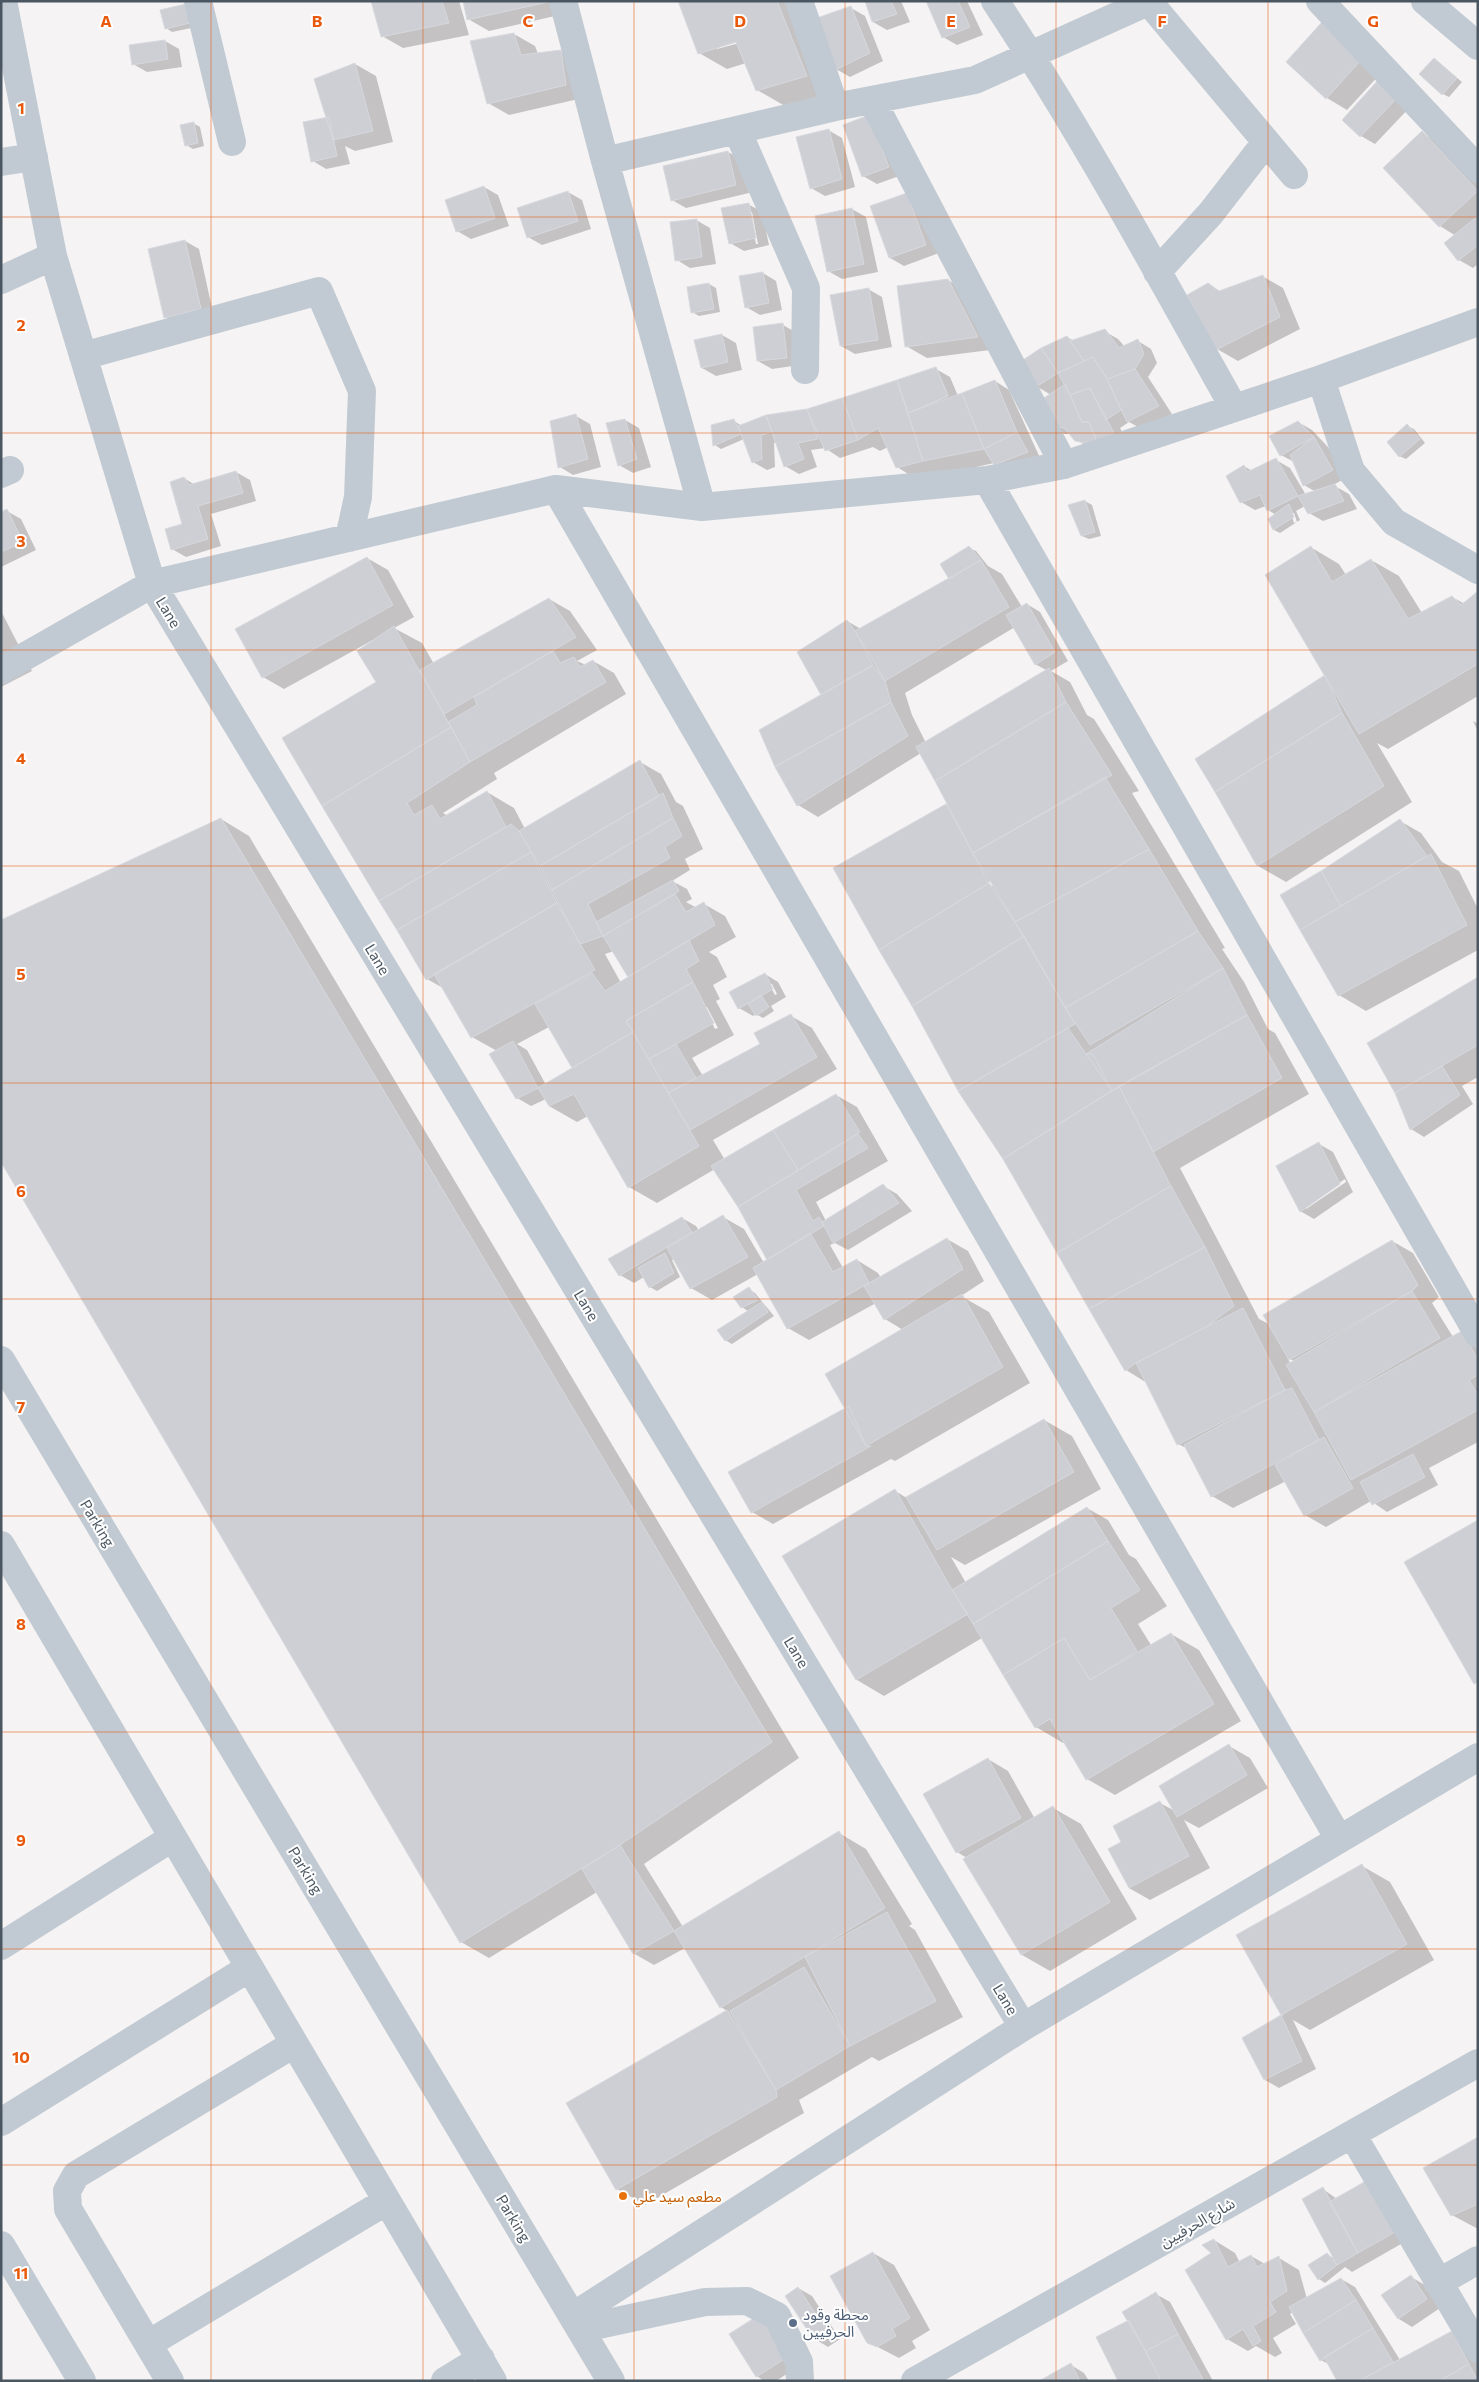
<svg xmlns="http://www.w3.org/2000/svg" width="1479" height="2382" font-family="Commissioner,'Noto Sans Arabic',sans-serif">
<rect width="100%" height="100%" fill="#f5f3f3"/>
<path fill="#0003" fill-rule="evenodd" d="M373 1H459L469 35 403 48 382 36Z
M464 1H565L568 13 489 31 468 19Z
M679 1H798L835 92 785 106 757 90 746 63 727 69 699 53ZM742 39 743 42 717 49V47Z
M866 1H901L910 22 887 30 873 22Z
M927 1H967L983 35 957 45 943 37Z
M186 5 196 27 172 32 166 28Z
M851 8 865 16 883 61 850 77 836 69Z
M1322 24 1382 72 1347 110 1327 98Z
M514 34 535 46 538 54 560 51 581 63 587 97 509 115 488 103Z
M165 41 179 49 182 67 147 72 133 64 130 46Z
M1434 59 1462 82 1449 97 1443 94Z
M355 64 376 76 393 142 355 151 345 146 350 164 326 169 313 161 327 118Z
M1380 80 1412 105 1375 144 1361 136 1343 119Z
M869 117 902 175 877 184 863 176Z
M193 123 200 127 204 146 193 149 186 145Z
M828 130 842 138 855 187 825 196 811 188Z
M1422 133 1443 145 1478 182V264L1473 268 1459 260 1456 236 1440 226 1385 168Z
M728 152 742 160 749 193 686 208 672 200Z
M484 187 498 195 509 226 471 239 457 231Z
M568 192 582 200 591 229 542 245 528 237Z
M907 194 939 253 904 266 890 258 872 207Z
M748 204 762 212 769 245 744 251 730 243ZM749 212H752L758 244H756Z
M852 209 866 217 878 272 842 279 828 271Z
M696 220 710 228 716 264 690 268 677 260Z
M185 241 199 249 214 317 179 325 165 317Z
M763 273 776 281 782 310 760 315 746 307Z
M1262 276 1283 288 1300 329 1238 361 1217 349 1208 285 1221 292Z
M948 280 969 293 998 349 927 358 906 346Z
M709 284 716 288 720 312 699 316 692 312Z
M868 289 882 297 892 347 855 354 841 346Z
M783 325 797 333 800 365 772 369 758 361Z
M1104 331 1118 339 1125 347 1138 341 1151 349 1157 363 1148 377 1172 414 1142 429 1129 422 1120 428 1134 454 1087 446 1076 440 1071 434H1065L1051 426V395L1036 386 1067 337 1074 341Z
M722 335 736 343 742 370 716 376 702 368Z
M936 369 950 377 958 396 995 381 1009 390 1041 460 1009 472 994 463 918 480 897 467 888 447 880 451 873 447 840 458 825 448 811 450 817 467 799 474 785 466 777 442 774 443 775 467 767 470 753 462 744 439 721 449 715 445 734 421 742 426 807 410Z
M576 416 590 424 601 467 573 475 560 467Z
M625 420 639 428 651 467 633 473 619 465Z
M1298 422 1312 430 1328 447 1346 478 1333 485 1349 494 1357 509 1323 521 1309 513 1305 506 1296 511 1300 520 1280 533 1274 530 1270 519 1276 515 1268 510 1266 506 1255 510 1241 502 1244 466 1252 471 1276 460 1290 468 1306 495 1316 492 1304 485 1294 462 1281 455ZM1291 513H1294L1297 522 1294 523Z
M1407 426 1414 429 1425 443 1406 459 1399 456Z
M236 472 250 480 256 501 211 514 221 546 186 557 172 549 183 525 184 478 195 485Z
M1085 501 1092 505 1101 536 1089 539 1082 536Z
M7 511 21 519 36 550 1 567V514Z
M969 548 976 551 988 566 1002 574 1022 607 1027 604 1040 612 1068 661 1051 671 1070 682 1087 715 1094 719 1139 791 1132 793 1225 948 1222 949 1244 982 1268 1029 1275 1033 1309 1094 1180 1168 1259 1319 1271 1325 1392 1241 1413 1253 1439 1297 1432 1303 1453 1337 1478 1341V1442L1429 1468 1438 1485 1387 1512 1371 1501 1326 1527 1305 1515 1286 1481 1233 1508 1212 1496 1188 1449 1178 1444 1147 1383 1126 1370 1005 1158 959 1090 835 868 948 804 921 753 818 817 798 805 822 695 847 621 861 629 951 579ZM1015 627 1035 664 1048 671 926 743 912 715 905 693ZM984 879 994 884V887L983 881ZM1287 1357 1294 1361 1290 1363Z
M1312 548 1339 564 1346 575 1371 560 1399 576 1422 613 1452 597 1465 604 1478 593V696L1388 749 1377 743 1412 802 1286 882 1258 866 1216 792 1326 675Z
M367 558 388 570 414 617 394 628 422 643 434 664 549 599 570 611 597 650 577 661 586 665 593 661 614 673 626 694 494 773 497 779 443 813 448 816 487 792 514 808 525 829 640 762 661 774 676 802 683 806 703 849 685 859 690 870 672 881 687 889 692 899 686 902 697 908 704 904 725 916 736 937 709 952 717 957 727 977 713 985 720 999 716 1001 734 1035 692 1058 703 1076 762 1044 791 1016 812 1028 837 1069 713 1140 725 1160 836 1095 857 1107 888 1161 816 1202 826 1221 883 1186 897 1194 912 1211 848 1250 835 1243 830 1245 843 1268 857 1260 878 1273 881 1278 947 1239 968 1251 984 1281 961 1296 989 1312 1030 1383 895 1461 891 1459 773 1524 752 1512 846 1408 903 1330 885 1319 876 1303 809 1340 788 1328 758 1274 712 1300 691 1288 674 1259 672 1260 680 1277 657 1291 650 1287 644 1277 634 1283 620 1275 682 1218 696 1226 699 1231 723 1217 744 1229 764 1263 769 1260 739 1206 715 1169 657 1203 629 1187 588 1116 577 1122 549 1106 546 1099 531 1106 517 1098 497 1051 472 1037 443 988 427 979 378 682 374 641 373 640 284 689 263 677ZM614 951 631 977 621 983 605 954ZM704 1007H707L718 1028 715 1029ZM549 1027 574 1068 546 1085 527 1050 517 1044Z
M1 611 32 671 1 687Z
M1473 721 1478 724V731Z
M221 819 249 836 799 1758 644 1864 683 1927 839 1833 866 1849 912 1924 909 1926 915 1930 963 2017 879 2061 872 2057 799 2100 804 2113 645 2205 617 2189 727 2011 721 2007 685 1948 654 1965 633 1953 597 1892 489 1958 461 1942 1 1160Z
M1400 821 1421 833 1442 862 1459 871 1478 909V950L1366 1011 1339 995 1301 929 1321 873Z
M765 974 778 982 786 997 771 1006 774 1011 763 1018 756 1014 753 1016 739 1008ZM769 984H772L777 994 775 995Z
M1478 979V1077L1462 1086 1473 1104 1424 1137 1411 1129 1396 1092Z
M1319 1144 1333 1152 1353 1192 1314 1219 1300 1211ZM1345 1179 1346 1182 1306 1209V1206Z
M749 1289 755 1293 774 1316 732 1344 725 1340 749 1312 742 1307Z
M1044 1420 1072 1436 1101 1489 965 1565 951 1557 966 1583 1087 1508 1108 1520 1129 1555 1136 1559 1167 1606 1138 1624 1151 1645 1171 1634 1199 1650 1241 1721 1115 1795 1087 1779 1066 1742 1063 1743 1036 1727 982 1638 884 1696 857 1680 895 1491 907 1498Z
M1229 1746 1250 1758 1268 1788 1199 1828 1184 1820 1210 1868 1150 1900 1129 1888 1160 1803 1175 1811Z
M988 1759 1008 1771 1035 1819 1053 1808 1081 1824 1137 1919 1050 1971 1022 1955 967 1858 957 1852Z
M1362 1866 1390 1882 1434 1960 1310 2030 1293 2020 1316 2069 1279 2088 1265 2080 1244 2038 1283 2015 1238 1935Z
M1478 2138V2229L1452 2215Z
M1323 2189 1337 2199 1408 2240 1352 2272 1345 2267 1325 2283 1319 2279 1327 2254 1336 2260Z
M1214 2240 1235 2253 1240 2263 1251 2256 1265 2264 1279 2258 1299 2270 1307 2299 1341 2279 1355 2287 1400 2360 1452 2332 1478 2354V2381H1339L1330 2365 1321 2360 1293 2312 1290 2314 1296 2324 1273 2338 1282 2353 1275 2357 1256 2346 1248 2351 1227 2339 1214 2253Z
M873 2253 894 2265 930 2330 912 2341 916 2348 899 2358 868 2342Z
M1411 2277 1425 2285 1440 2308 1412 2327 1399 2319Z
M798 2288 812 2296 840 2339 828 2347 815 2339Z
M1156 2294 1170 2302 1213 2381H1119L1130 2321Z
M759 2317 773 2324 799 2366 776 2381H764L757 2376Z
M1071 2365 1084 2373 1089 2381H1042Z"/>
<path fill="#cdcfd5" stroke="#d7d9de" d="M371 1H442L449 23 381 37Z
M463 1H548V2L467 20Z
M678 1H777L807 76 756 91 736 42 698 54Z
M865 1H891L897 14 872 22Z
M926 1H958L970 27 942 38Z
M186 4 190 23 165 29 160 10Z
M851 6 870 53 835 70 817 18Z
M1322 22 1362 59 1326 99 1286 62Z
M514 33 521 55 561 50 566 85 487 104 470 41Z
M165 40 168 59 132 65 129 45Z
M1434 58 1457 78 1442 95 1419 74Z
M355 63 373 131 333 140 314 79Z
M1380 78 1399 96 1360 137 1342 120Z
M869 115 889 167 862 177 843 125Z
M329 117 337 156 311 162 303 122Z
M194 122 198 143 185 146 180 125Z
M829 129 842 179 810 189 796 137Z
M1422 131 1478 191 1439 227 1383 168Z
M728 151 736 185 671 201 663 166Z
M484 186 495 218 456 232 445 200Z
M568 191 578 221 527 238 517 208Z
M907 193 926 245 889 258 870 206Z
M749 203 756 238 729 244 721 208Z
M852 208 864 264 827 272 815 216Z
M1478 216V245L1458 261 1444 243Z
M697 219 702 257 675 261 670 222Z
M185 240 201 309 164 318 148 249Z
M763 272 769 303 745 308 739 276Z
M1263 275 1280 317 1216 350 1187 295 1208 283 1219 291Z
M948 279 978 337 905 347 897 286Z
M709 283 714 309 691 313 687 287Z
M869 288 878 340 840 346 830 295Z
M783 323 787 358 757 361 753 327Z
M1105 329 1119 348 1138 339 1144 354 1135 369 1107 379 1093 357 1084 361 1070 341Z
M722 334 728 362 701 368 694 340Z
M1067 336 1084 361 1058 373 1041 348Z
M1041 348 1058 373 1036 387 1020 362Z
M1093 357 1107 379 1121 410 1106 420 1090 388 1070 395 1058 373Z
M936 367 948 396 908 413 897 380Z
M936 367 948 396 908 413 897 380Z
M1135 369 1159 406 1127 422 1107 379Z
M897 380 923 461 896 468 878 428 858 440 842 398Z
M995 380 1017 432 984 449 962 393Z
M1065 384 1082 422H1089L1101 452H1086V443L1075 441 1064 428 1050 426 1044 398Z
M1090 388 1121 446 1101 452 1089 422H1082L1070 395Z
M962 393 984 449 923 461 908 413Z
M842 398 858 440 825 451 807 409Z
M807 409 818 439 798 443 804 459 784 467 766 415Z
M576 414 588 459 558 468 550 421Z
M766 415 772 432 761 435 762 459 752 463 738 426Z
M625 419 637 459 618 466 606 423Z
M734 419 741 434 713 446 711 425Z
M1298 421 1314 437 1280 456 1269 436Z
M1407 424 1420 439 1399 457 1387 442Z
M1017 432 1028 452 994 465 984 449Z
M1314 437 1333 470 1303 486 1290 455Z
M1276 458 1298 496 1267 511 1260 495 1240 503 1226 476 1244 465 1247 472Z
M236 471 243 493 198 506 208 539 171 550 165 529 182 524 170 482 184 477 189 485Z
M1335 484 1344 501 1308 514 1298 496Z
M1085 500 1095 532 1081 536 1068 505Z
M1289 504 1294 517 1273 530 1268 519Z
M7 509 23 542 1 552V512Z
M969 546 981 560 949 579 940 564Z
M1311 546 1332 582 1371 559 1408 619 1452 596 1461 605 1478 591V664L1359 734 1265 575Z
M367 557 393 605 262 678 235 629Z
M981 560 1009 607 885 681 855 631Z
M549 598 576 637 444 714 420 670Z
M1027 603 1055 652 1035 665 1006 615Z
M847 620 855 631 873 665 821 695 797 652Z
M394 626 451 727 322 806 282 738 376 682 357 651Z
M553 651 560 663 574 657 580 667 593 660 606 682 470 762 448 722 477 705 474 697Z
M873 665 885 681 891 702 775 767 759 730Z
M1049 668 1066 702 935 781 916 747Z
M1325 675 1342 713 1215 792 1195 759Z
M891 702 908 736 797 806 775 767Z
M1066 702 1112 775 973 853 935 781Z
M1342 713 1384 786 1257 866 1215 792Z
M451 727 470 762 407 803 414 815 432 805 440 819 487 791 506 827 379 901 322 806Z
M640 760 659 796 540 866 519 831Z
M1105 777 1149 849 1015 922 973 853Z
M663 793 673 818 552 890 540 866Z
M946 804 989 883 879 950 833 868Z
M221 818 772 1742 620 1845 460 1943 1 1162V920Z
M673 818 682 836 665 847 670 858 588 904 603 936 580 944 552 890Z
M1400 819 1427 856 1341 906 1321 871Z
M511 824 519 831 531 852 397 930 379 901Z
M1149 849 1198 931 1065 1008 1015 922Z
M531 852 557 903 426 980 397 930Z
M1431 854 1467 925 1338 996 1300 930Z
M1321 871 1341 906 1300 930 1280 895Z
M673 880 679 891 603 936 596 922Z
M989 883 1024 936 912 1006 879 950Z
M675 894 686 912 704 902 715 925 628 977 603 936Z
M557 903 595 970 471 1038 434 974Z
M1198 931 1223 968 1090 1045 1065 1008Z
M1024 936 1075 1024 958 1091 912 1006Z
M689 940 699 961 686 969 693 982 626 1021 633 1032 572 1068 535 1004 592 973 605 991Z
M1223 968 1247 1015 1112 1091 1086 1054Z
M765 973 773 989 738 1009 729 992Z
M1478 977V1045L1395 1093 1367 1043Z
M693 982 714 1023 649 1059 626 1021Z
M761 995 769 1007 756 1016 748 1004Z
M791 1014 817 1057 690 1130 668 1093 760 1044 754 1033Z
M1247 1015 1282 1078 1153 1152 1119 1086Z
M1068 1028 1086 1054H1093L1112 1091 1003 1159 958 1091Z
M633 1032 699 1146 628 1188 574 1094 549 1106 538 1088Z
M513 1041 538 1088 516 1099 489 1054Z
M676 1044 696 1078 668 1093 649 1059Z
M1442 1066 1460 1095 1410 1130 1395 1093Z
M1119 1086 1171 1186 1057 1253 1003 1159Z
M836 1094 860 1132 798 1170 773 1130Z
M773 1130 798 1170 738 1207 711 1166Z
M858 1134 868 1148 796 1190 813 1221 819 1217 824 1226 767 1260 738 1207Z
M1319 1142 1340 1184 1300 1212 1276 1166Z
M883 1184 899 1203 833 1243 822 1222Z
M1171 1186 1205 1247 1089 1309 1057 1253Z
M723 1215 748 1257 690 1289 667 1248Z
M682 1217 692 1232 619 1276 608 1259Z
M810 1233 833 1272 857 1259 869 1283 787 1329 753 1268Z
M947 1238 963 1269 884 1320 864 1286Z
M1392 1240 1418 1285 1412 1291 1289 1360 1263 1315Z
M1205 1247 1234 1306 1206 1327 1136 1363 1125 1371 1089 1309Z
M665 1253 674 1273 649 1288 638 1268Z
M749 1287 758 1300 741 1308 733 1297Z
M1412 1291 1440 1338 1314 1412 1286 1365Z
M962 1294 1003 1367 866 1446 825 1374Z
M762 1302 768 1312 725 1341 717 1330Z
M1243 1308 1285 1390 1177 1445 1136 1363Z
M1462 1331 1478 1360V1375L1469 1380 1478 1395V1410L1351 1480 1314 1412Z
M1292 1388 1319 1440 1211 1497 1184 1445 1285 1390Z
M849 1406 866 1446H871L751 1513 728 1472Z
M1044 1419 1074 1472 937 1550 906 1497Z
M1324 1437 1353 1488 1304 1516 1275 1465Z
M1413 1454 1425 1477 1372 1505 1360 1482Z
M895 1489 952 1590 968 1614 856 1680 782 1556Z
M1087 1507 1108 1541 973 1624 952 1590Z
M1478 1520V1682L1474 1684 1404 1562Z
M1108 1541 1140 1590 1111 1608 1137 1651 1090 1680 1064 1638 1003 1675 973 1624Z
M1171 1633 1214 1704 1086 1780 1050 1719 1035 1728 1003 1675 1064 1638 1090 1680Z
M1229 1744 1247 1775 1177 1817 1159 1786Z
M988 1758 1021 1818 956 1853 923 1794Z
M1160 1801 1189 1856 1129 1888 1108 1849 1121 1842 1113 1826Z
M1053 1806 1110 1902 1021 1955 963 1859Z
M839 1831 885 1908 720 2008 674 1931Z
M620 1845 674 1931 633 1954 582 1869Z
M1362 1864 1407 1944 1281 2015 1236 1935Z
M887 1912 936 2001 850 2046 805 1957Z
M804 1967 850 2046 776 2090 730 2011Z
M727 2010 776 2090 777 2097 616 2190 566 2103Z
M1281 2015 1302 2061 1264 2080 1242 2038Z
M1478 2137V2204L1451 2216 1423 2168Z
M1366 2181 1395 2232 1358 2253 1329 2202Z
M1323 2187 1358 2253 1337 2265 1302 2199Z
M1214 2239 1228 2267 1251 2255 1257 2267 1279 2256 1287 2291 1270 2302 1276 2312 1253 2326 1261 2341 1253 2346 1243 2329 1226 2340 1185 2270 1211 2253 1202 2245Z
M873 2252 910 2318 892 2329 896 2336 877 2347 867 2343 830 2276Z
M1327 2253 1337 2265 1318 2280 1308 2265Z
M1411 2275 1427 2299 1398 2319 1381 2295Z
M1341 2278 1356 2300 1303 2333 1289 2307Z
M798 2287 827 2331 814 2340 785 2296Z
M1156 2292 1178 2334 1146 2351 1122 2312Z
M1356 2300 1373 2328 1320 2361 1303 2333Z
M759 2315 786 2358 756 2377 729 2334Z
M1129 2320 1160 2379 1157 2381H1118L1096 2337Z
M1373 2328 1393 2362 1359 2381H1337L1324 2357Z
M1452 2331 1469 2364 1439 2381H1359Z
M1178 2334 1204 2381H1161L1146 2351Z
M1071 2363 1080 2381H1039Z
M1469 2364 1478 2381H1439Z"/>
<g fill="none" stroke-linecap="round" stroke-linejoin="round">
<path stroke="#c1cad2" stroke-width="28" d="M3 1 53 256 152 584 1023 2027
M198 1 232 142
M563 1 605 161 702 507
M799 1 835 107
M995 1C1082 132 1157 271 1234 408
M1148 1 1294 175
M1320 1 1478 169
M1425 1 1478 46
M872 100 1064 465
M737 130 806 288 805 370
M605 161 835 107 975 80 1150 1
M1 162 34 157
M1157 272 1211 213 1266 142
M1 280 53 256
M83 356 319 291 362 391 358 497 349 538
M1321 379 1351 471 1394 522 1478 570
M1 474 10 470
M987 480 1478 1334
M556 489 1339 1839
M1 670 152 584 556 489 702 507 987 480 1064 465 1321 379 1478 322
M1 1360 611 2381
M1 1545 493 2381
M1 1946 172 1838
M1 2122 249 1968
M1352 2134 1478 2349
M1 2245 82 2381
M1438 2283 1478 2260
M573 2316 1023 2027 1478 1757
M580 2329 705 2302 747 2301 777 2316 799 2362 800 2381
M148 2344 387 2201
M170 2381 68 2209 67 2191 76 2175 294 2044
M445 2381 481 2359
M915 2381 1478 2063"/>
</g>
<path fill="none" stroke="#e8590c" stroke-width="1" stroke-opacity="0.55" d="M211 1V2381M423 1V2381M634 1V2381M845 1V2381M1056 1V2381M1268 1V2381M1 217H1478M1 433H1478M1 650H1478M1 866H1478M1 1083H1478M1 1299H1478M1 1516H1478M1 1732H1478M1 1949H1478M1 2165H1478"/>
<circle fill="#e8710a" stroke="#fff" stroke-width="2" cx="623" cy="2196" r="5"/>
<circle fill="#5c6f8a" stroke="#fff" stroke-width="2" cx="793" cy="2323" r="5"/>
<g text-anchor="middle" dominant-baseline="central" stroke-width="4" stroke-linejoin="round" paint-order="stroke">
<g font-size="15" fill="#4a5661" stroke="#fff">
<text transform="translate(169 612) rotate(59)">Lane</text>
<text transform="translate(378 959) rotate(59)">Lane</text>
<text transform="translate(587 1305) rotate(59)">Lane</text>
<text transform="translate(98 1523) rotate(59)">Parking</text>
<text transform="translate(797 1652) rotate(59)">Lane</text>
<text transform="translate(306 1870) rotate(59)">Parking</text>
<text transform="translate(1006 1999) rotate(59)">Lane</text>
<text transform="translate(514 2218) rotate(59)">Parking</text>
<text transform="translate(1197 2222) rotate(-30)">شارع الحرفيين</text>
</g>
<g font-size="15" fill="#c56008" stroke="#fff" text-anchor="start">
<text x="633" y="2196">مطعم سيد علي</text>
</g>
<g font-size="15" fill="#4e5e75" stroke="#fff" text-anchor="start">
<text x="803" y="2314">محطة وقود<tspan x="803" dy="17">الحرفيين</tspan></text>
</g>
</g>
<g font-size="16" text-anchor="middle" font-weight="bold" fill="#e8590c" stroke="#fff" stroke-width="4" stroke-linejoin="round" paint-order="stroke">
<text x="106" y="27">A</text>
<text x="317" y="27">B</text>
<text x="528" y="27">C</text>
<text x="740" y="27">D</text>
<text x="951" y="27">E</text>
<text x="1162" y="27">F</text>
<text x="1373" y="27">G</text>
<text x="21" y="114">1</text>
<text x="21" y="331">2</text>
<text x="21" y="547">3</text>
<text x="21" y="764">4</text>
<text x="21" y="980">5</text>
<text x="21" y="1197">6</text>
<text x="21" y="1413">7</text>
<text x="21" y="1630">8</text>
<text x="21" y="1846">9</text>
<text x="21" y="2063">10</text>
<text x="21" y="2279">11</text>
</g>
<rect width="1479" height="2382" fill="none" stroke="#4a5661" stroke-width="5"/>
</svg>
